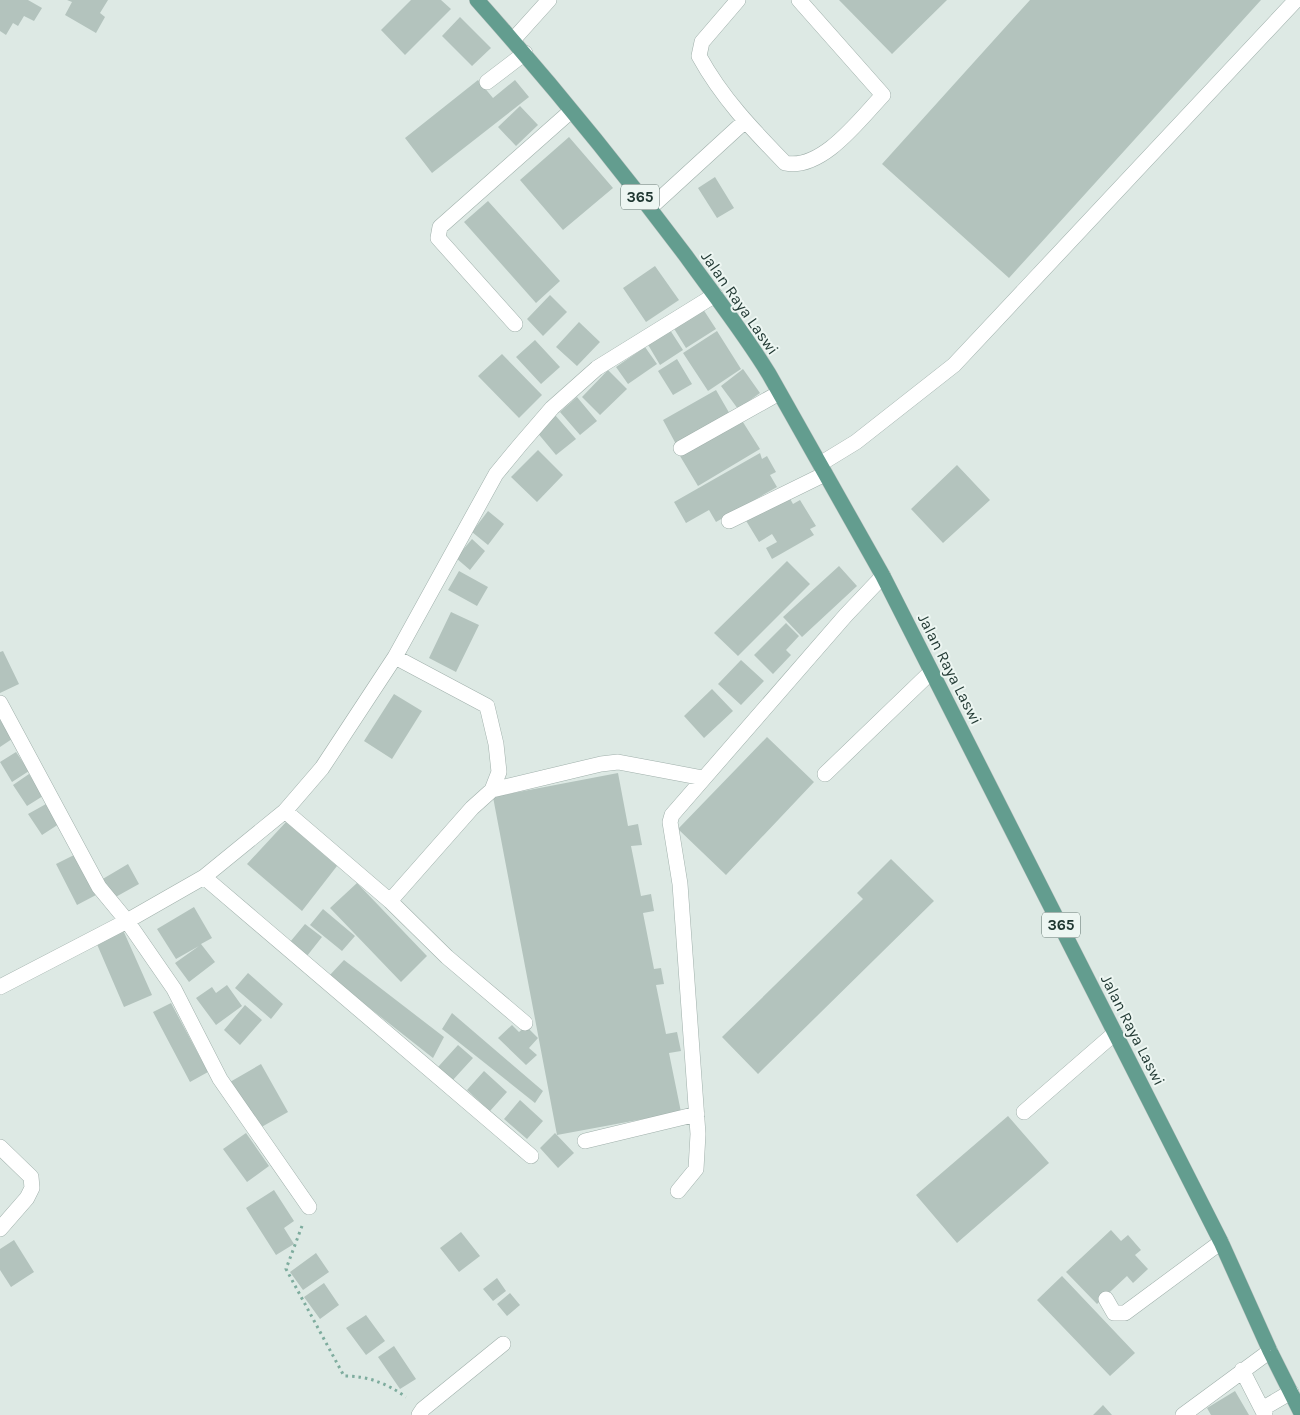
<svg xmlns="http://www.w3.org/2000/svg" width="1300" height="1415" font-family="Karla,sans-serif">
<rect width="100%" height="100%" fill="#dde9e4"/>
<path fill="#b3c3bd" d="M0 0H28L42 8 34 21 24 16 18 26 13 23 6 35 0 31Z
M67 0H108L100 13 105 17 96 33 65 15 72 2Z
M411 0H441L451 9 405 55 381 30Z
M839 0H947L892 54Z
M1030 0H1261L1009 278 882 164Z
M460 17 491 48 472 66 442 36Z
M478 80 493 98 515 80 529 97 432 173 405 138Z
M520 106 538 125 516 146 498 127Z
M569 137 613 188 563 230 520 180Z
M715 177 734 208 717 218 698 188Z
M488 201 560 281 536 303 464 222Z
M655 266 679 300 646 322 623 288Z
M550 295 567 312 543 336 527 319Z
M703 309 716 329 686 348 673 327Z
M579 322 600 342 577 366 556 347Z
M670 330 683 350 660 365 647 343Z
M717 331 741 369 708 391 683 353Z
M535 340 560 367 541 384 516 357Z
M645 347 657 364 628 384 616 367Z
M502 354 542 395 519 418 478 376Z
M677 359 692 384 673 395 658 371Z
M743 369 760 393 738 409 721 386Z
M608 370 627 389 600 415 582 397Z
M716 390 731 416 677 446 663 420Z
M577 397 597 421 580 435 560 412Z
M555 415 576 439 556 455 536 431Z
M741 419 760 449 698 486 680 456Z
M538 450 563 475 537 502 511 477Z
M760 453 762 459 767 456 776 472 770 475 777 487 716 522 709 510 686 523 674 502Z
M957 465 990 500 943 543 911 509Z
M788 495 793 504 800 500 816 526 810 529 814 535 772 559 766 548 777 542 772 534 759 542 745 519Z
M488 511 504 524 488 545 472 532Z
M472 539 485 551 470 570 456 558Z
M787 561 810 584 738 656 714 633Z
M839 566 857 586 802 637 783 617Z
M459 571 488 587 477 606 448 590Z
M451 612 479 625 456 672 429 658Z
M786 623 799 636 786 650 791 655 773 674 754 655Z
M3 651 19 684 0 693V652Z
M741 660 764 681 741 705 718 684Z
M712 689 733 711 704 738 684 716Z
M394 694 422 711 392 759 364 741Z
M0 720 12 739 0 747Z
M767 737 814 782 726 875 678 829Z
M16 752 29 771 12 782 0 762Z
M618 773 628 826 638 824 642 845 631 846 641 896 651 894 654 911 643 913 654 969 661 968 664 984 656 985 666 1034 677 1032 681 1051 669 1053 681 1112 557 1135 493 797Z
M29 774 43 796 27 806 13 785Z
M46 804 59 824 42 835 28 814Z
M286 822 337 866 302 911 247 864Z
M76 854 96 895 77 905 56 864Z
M891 859 934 901 758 1074 722 1037 863 899 857 893Z
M128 864 139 884 112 899 101 880Z
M357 883 427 956 401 982 330 908Z
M194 907 212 938 201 944 215 962 189 982 175 963 199 946 176 959 157 929Z
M323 909 355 936 342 951 310 925Z
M305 924 322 937 307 956 290 942Z
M123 930 152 995 124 1007 96 942Z
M344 960 444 1037 433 1058 329 976Z
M248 973 283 1004 271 1019 235 988Z
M227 985 242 1006 216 1025 196 998 212 987 216 993Z
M171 1003 208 1072 190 1082 153 1012Z
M245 1005 262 1020 240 1045 224 1030Z
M452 1013 543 1091 535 1103 442 1029Z
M512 1025 519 1032 526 1026 538 1038 529 1048 537 1055 526 1065 498 1038Z
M458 1045 473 1058 452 1081 438 1067Z
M261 1064 288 1112 258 1129 230 1082Z
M484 1071 507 1092 490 1111 467 1090Z
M520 1100 543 1121 527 1139 504 1119Z
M1008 1116 1049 1163 957 1243 916 1195Z
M246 1133 269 1166 247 1182 223 1149Z
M555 1133 574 1153 558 1168 540 1148Z
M274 1190 294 1221 284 1228 294 1244 276 1255 246 1208Z
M1111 1230 1121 1241 1128 1235 1141 1250 1135 1255 1148 1269 1133 1283 1127 1276 1097 1304 1066 1272Z
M461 1232 480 1256 459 1272 440 1248Z
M14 1240 34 1272 11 1287 0 1270V1249Z
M316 1253 329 1272 303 1290 290 1272Z
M1062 1276 1135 1353 1110 1376 1037 1300Z
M497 1278 506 1291 493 1301 483 1289Z
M324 1283 339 1305 320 1319 304 1297Z
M510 1293 520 1305 507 1316 497 1304Z
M366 1315 385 1341 366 1355 346 1328Z
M394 1346 416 1379 400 1389 378 1357Z
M1235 1391 1249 1415H1211L1207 1408Z
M1103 1405 1112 1415H1093Z"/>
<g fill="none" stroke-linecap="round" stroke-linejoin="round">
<g stroke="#a0b0ab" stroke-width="16">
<path id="minor" d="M738 0 702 42 699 56C722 98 752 129 785 163 822 171 860 119 883 95L799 0
M513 40 549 0
M487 82 525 53
M650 208 744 122
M515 324 438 238 440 227 571 111
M681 448 779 393
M820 464 856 442 954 365 1296 0
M729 521 825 474
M395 657 487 706 496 744 499 772 492 790
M0 703 99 887 127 921 174 989 220 1079 309 1207
M825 774 931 672
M204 877 531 1156
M390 901 472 808 492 790 601 764 618 762 703 778
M0 987 127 921 204 877 285 811
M525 1023 447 957 390 901 285 811 322 768 395 657 496 474 520 445 552 408 597 368 715 295
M1024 1112 1115 1033
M585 1141 697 1114
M0 1147 31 1177 32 1188 27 1198 0 1229
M678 1191 696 1169 698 1134 680 884 670 822 672 815 846 615 883 576
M1106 1299 1114 1313H1125L1221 1242
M1242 1370 1265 1415
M1262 1409 1291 1392
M419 1415 423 1409 503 1344
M1183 1415 1270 1351"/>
</g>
<g stroke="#bcc3c1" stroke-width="16">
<path id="major" d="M477 0C550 82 620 168 686 256 714 295 744 333 769 374L883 576 1221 1242 1270 1351 1300 1411"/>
</g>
<path stroke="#7eac9e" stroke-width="3" stroke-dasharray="2.5 4" stroke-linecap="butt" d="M302 1226 286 1269 344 1376C368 1376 386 1383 406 1397"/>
<use href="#minor" stroke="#fff" stroke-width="15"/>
<use href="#major" stroke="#639d8f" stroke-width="15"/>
</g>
<g text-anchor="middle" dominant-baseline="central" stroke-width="4" stroke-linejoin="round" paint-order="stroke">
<g fill="#edf6f2" stroke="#5d706b" stroke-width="1">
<rect x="621" y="184.5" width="38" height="25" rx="4"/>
<rect x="1042" y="912.5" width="38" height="25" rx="4"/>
</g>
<g font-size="15" font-weight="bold" fill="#1f3731">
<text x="640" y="197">365</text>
<text x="1061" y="925">365</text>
</g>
<g font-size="16" fill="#1f3731" stroke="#edf6f2">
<text transform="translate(740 303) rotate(55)">Jalan Raya Laswi</text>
<text transform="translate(950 669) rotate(63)">Jalan Raya Laswi</text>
<text transform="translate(1133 1030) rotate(63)">Jalan Raya Laswi</text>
</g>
</g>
</svg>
